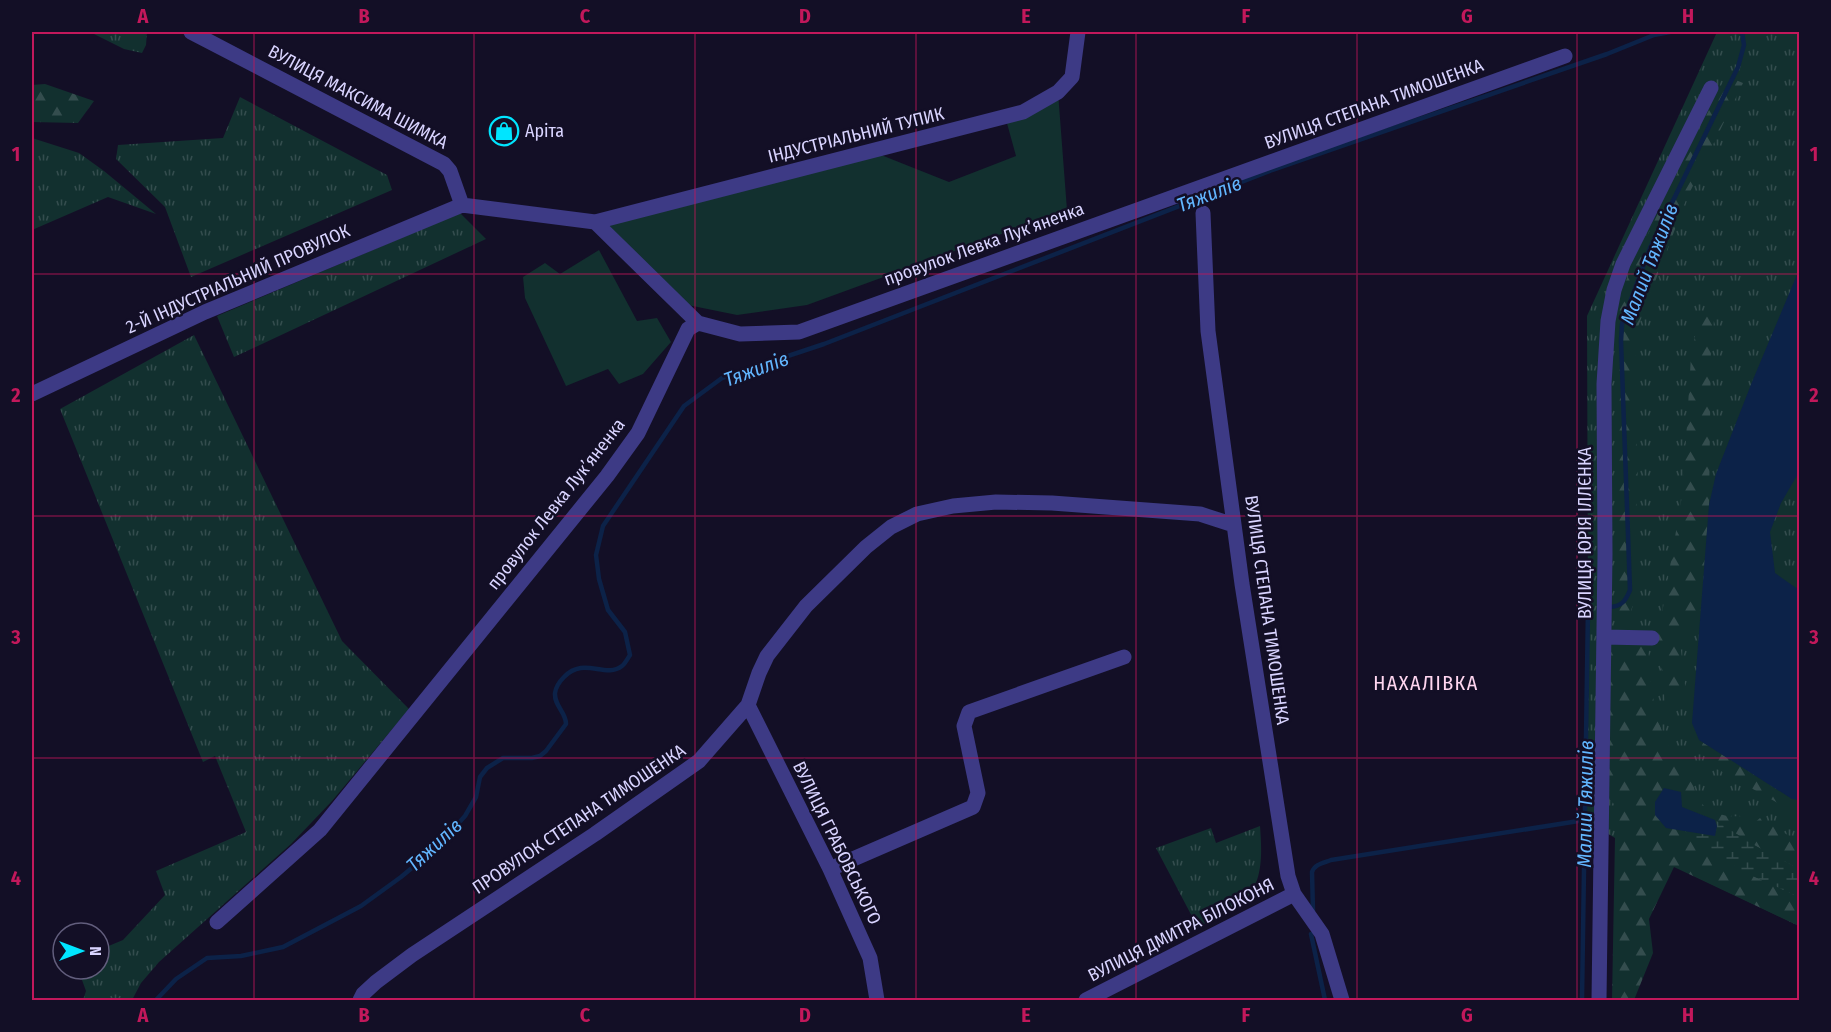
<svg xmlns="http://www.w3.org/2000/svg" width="1831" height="1032" font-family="'Fira Sans Condensed',sans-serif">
<defs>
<pattern id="grass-tufts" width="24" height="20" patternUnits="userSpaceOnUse" patternTransform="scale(1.5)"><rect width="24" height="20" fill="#12302f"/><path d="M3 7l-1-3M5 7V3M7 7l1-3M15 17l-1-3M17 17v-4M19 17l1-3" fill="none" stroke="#344d4e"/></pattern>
<pattern id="forest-firs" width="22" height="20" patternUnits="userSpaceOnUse" patternTransform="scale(1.5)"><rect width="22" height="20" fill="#12302f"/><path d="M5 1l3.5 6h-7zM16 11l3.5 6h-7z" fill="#344d4e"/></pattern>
<pattern id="wetland-marsh" width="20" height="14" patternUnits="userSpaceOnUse" patternTransform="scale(1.5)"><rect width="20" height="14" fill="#12302f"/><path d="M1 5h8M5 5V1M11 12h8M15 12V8" fill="none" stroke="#344d4e"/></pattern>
</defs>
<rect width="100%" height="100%" fill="#130f26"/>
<path fill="url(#grass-tufts)" d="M90 32H147L146 45 142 53 124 49Z
M1717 32H1799V926L1615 838 1585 820 1588 607 1587 316Z
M240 97 387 175 392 190 191 277 165 207 116 159 118 145 223 138Z
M32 138 79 153 104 171 156 214 108 197 32 230Z
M460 213 486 239 234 357 217 316Z
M194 335 342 641 409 709 332 801 291 844 159 962 141 983 132 1000H83L86 991 78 969H99V950L123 940 165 895 156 871 246 832 215 756 203 762 60 409Z
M1260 826C1262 854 1264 886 1240 905 1229 913 1214 919 1202 925L1196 924 1156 848 1211 828 1216 843Z"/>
<path fill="url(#forest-firs)" d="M1726 76 1743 83 1686 200 1636 332 1635 423 1638 463 1633 605 1627 621 1616 619 1615 331 1626 281 1668 192Z
M45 84 94 101 78 123 32 122V85Z
M1700 312 1714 320 1711 346 1709 505 1701 609 1680 642 1685 685 1684 696 1676 705 1665 702 1658 637 1683 490 1691 356Z
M1621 642 1648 643C1650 678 1652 715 1669 746 1675 758 1684 766 1691 776 1694 781 1693 788 1696 794 1703 812 1724 818 1742 816L1752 825 1760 818 1799 842V869L1752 844 1715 820 1682 807 1666 827 1683 830 1744 872 1799 897V926L1674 867 1649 919 1653 953 1634 1000H1612L1615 838 1621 811 1609 799 1610 651Z
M1699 740 1792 799 1799 800V815L1712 766Z"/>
<path fill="url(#wetland-marsh)" d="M1715 820 1752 844 1799 869V897L1744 872 1683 830 1715 836 1717 827Z"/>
<path fill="#12302f" d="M1058 92 1067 210 807 305 737 315 678 303 595 222 871 151 949 182 1016 156 1005 116Z
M599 250 637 321 657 318 671 342 643 374 619 384 608 369 566 386 525 298 523 277 545 263 560 274Z"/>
<path fill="#0c2248" d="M1799 270V472L1781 503 1770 532 1775 573 1799 590V800L1792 799 1699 740 1692 723 1709 505 1716 474 1752 382Z
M1664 788 1681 792 1682 807 1715 820 1717 826 1715 836 1666 828 1655 815V802Z"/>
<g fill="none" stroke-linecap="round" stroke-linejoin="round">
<path stroke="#0c2248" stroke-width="4.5" d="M1609 607C1622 607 1626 600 1630 590L1621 341 1622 324 1650 248 1738 67 1744 45 1742 32
M1313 911 1312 872C1315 864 1323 863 1331 860L1585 820
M1311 934 1325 1000
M156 1000 176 979 207 958 241 956 283 947 361 906 401 877 437 847 465 816 476 797 480 777 487 768 503 758H532L540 756 546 751 566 724C566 712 554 706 555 693 556 686 559 682 564 677 584 656 605 679 622 666 625 664 628 658 630 655L625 632 608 610 599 579 596 555 603 526 684 406 722 378 824 344 1272 170 1607 54 1654 35 1670 32
M1582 1000 1588 607"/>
<path stroke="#3d3a85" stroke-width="15" d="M191 32 444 164 450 171 462 205 595 222 698 323
M1203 213 1208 331 1242 584 1288 876 1294 894 1322 934 1342 1000
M595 222 1023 112 1058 92 1072 77 1078 32
M32 394 205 312 462 205
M1604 637 1652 638
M748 705 830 869 870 958 877 1000
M830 869 973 807 978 793 964 726 969 712 1124 657
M217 922 320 830 607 476 638 433 688 329 698 323 740 334 799 332 1565 56
M360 1000 363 994 376 982 412 955 595 834 699 761 748 705 759 673 767 656 806 606 866 547 891 527 917 514 953 506 996 502 1052 503 1200 514 1234 525
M1086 1000 1294 894
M1599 1000 1605 554 1604 384 1608 321 1614 290 1623 264 1711 88"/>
</g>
<path fill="none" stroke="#c2185b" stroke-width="1.5" stroke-opacity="0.55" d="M254 32V1000M474 32V1000M695 32V1000M916 32V1000M1136 32V1000M1357 32V1000M1577 32V1000M32 274H1800M32 516H1800M32 758H1800"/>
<defs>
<g id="shop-ring" transform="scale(1.5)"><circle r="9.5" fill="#130f26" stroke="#00e5ff" stroke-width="1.5"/><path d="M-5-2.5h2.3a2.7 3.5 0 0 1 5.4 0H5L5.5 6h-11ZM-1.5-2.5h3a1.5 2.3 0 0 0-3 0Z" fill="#00e5ff"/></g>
</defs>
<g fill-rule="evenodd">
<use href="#shop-ring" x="504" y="131"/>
</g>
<g text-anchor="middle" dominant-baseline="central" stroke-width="5" stroke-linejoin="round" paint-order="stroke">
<g font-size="18" fill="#d9d4ff" stroke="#130f26">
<text transform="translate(358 97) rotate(28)">ВУЛИЦЯ МАКСИМА ШИМКА</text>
<text transform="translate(1374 104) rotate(-20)">ВУЛИЦЯ СТЕПАНА ТИМОШЕНКА</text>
<text transform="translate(856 135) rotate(-14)">ІНДУСТРІАЛЬНИЙ ТУПИК</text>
<text transform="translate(984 244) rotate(-20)">провулок Левка Лукʼяненка</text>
<text transform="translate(238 279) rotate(-24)">2-Й ІНДУСТРІАЛЬНИЙ ПРОВУЛОК</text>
<text transform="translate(556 504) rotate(-52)">провулок Левка Лукʼяненка</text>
<text transform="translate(1585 533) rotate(-90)">ВУЛИЦЯ ЮРІЯ ІЛЛЄНКА</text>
<text transform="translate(1267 610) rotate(82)">ВУЛИЦЯ СТЕПАНА ТИМОШЕНКА</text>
<text transform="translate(579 819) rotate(-34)">ПРОВУЛОК СТЕПАНА ТИМОШЕНКА</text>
<text transform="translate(837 843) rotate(64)">ВУЛИЦЯ ГРАБОВСЬКОГО</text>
<text transform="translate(1181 930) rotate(-27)">ВУЛИЦЯ ДМИТРА БІЛОКОНЯ</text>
</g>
<g font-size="18" fill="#d9d4ff" stroke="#130f26" text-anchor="start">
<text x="525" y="131">Аріта</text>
</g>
<g font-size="20" font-style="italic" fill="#62b6ff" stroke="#130f26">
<text transform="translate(1209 194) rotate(-21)">Тяжилів</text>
<text transform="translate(1649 264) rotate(-69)">Малий Тяжилів</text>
<text transform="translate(756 369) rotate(-20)">Тяжилів</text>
<text transform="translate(1585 804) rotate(-89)">Малий Тяжилів</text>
<text transform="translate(434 845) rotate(-43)">Тяжилів</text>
</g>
<g font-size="20" letter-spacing="1.5" fill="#ffd6f0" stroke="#130f26">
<text x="1426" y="683">НАХАЛІВКА</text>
</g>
</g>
<rect width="1831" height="1032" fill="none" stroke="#130f26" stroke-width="66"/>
<g transform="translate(81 951) rotate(90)"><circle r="28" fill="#130f26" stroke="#625e7d" stroke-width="1.5"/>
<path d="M0-4.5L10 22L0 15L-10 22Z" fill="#00e5ff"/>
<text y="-9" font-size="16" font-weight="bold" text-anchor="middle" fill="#d9d4ff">N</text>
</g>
<rect x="33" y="33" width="1765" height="966" fill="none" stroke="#c2185b" stroke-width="2"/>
<g font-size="20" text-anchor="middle" font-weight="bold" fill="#c2185b">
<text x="143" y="23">A</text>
<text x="364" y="23">B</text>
<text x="585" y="23">C</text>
<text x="805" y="23">D</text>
<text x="1026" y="23">E</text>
<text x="1246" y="23">F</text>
<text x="1467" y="23">G</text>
<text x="1688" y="23">H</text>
<text x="16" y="161">1</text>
<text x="1814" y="161">1</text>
<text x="16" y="402">2</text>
<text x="1814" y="402">2</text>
<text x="16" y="644">3</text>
<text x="1814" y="644">3</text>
<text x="16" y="885">4</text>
<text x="1814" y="885">4</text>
<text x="143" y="1022">A</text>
<text x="364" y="1022">B</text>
<text x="585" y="1022">C</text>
<text x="805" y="1022">D</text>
<text x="1026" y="1022">E</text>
<text x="1246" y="1022">F</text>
<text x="1467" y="1022">G</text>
<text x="1688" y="1022">H</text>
</g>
</svg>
